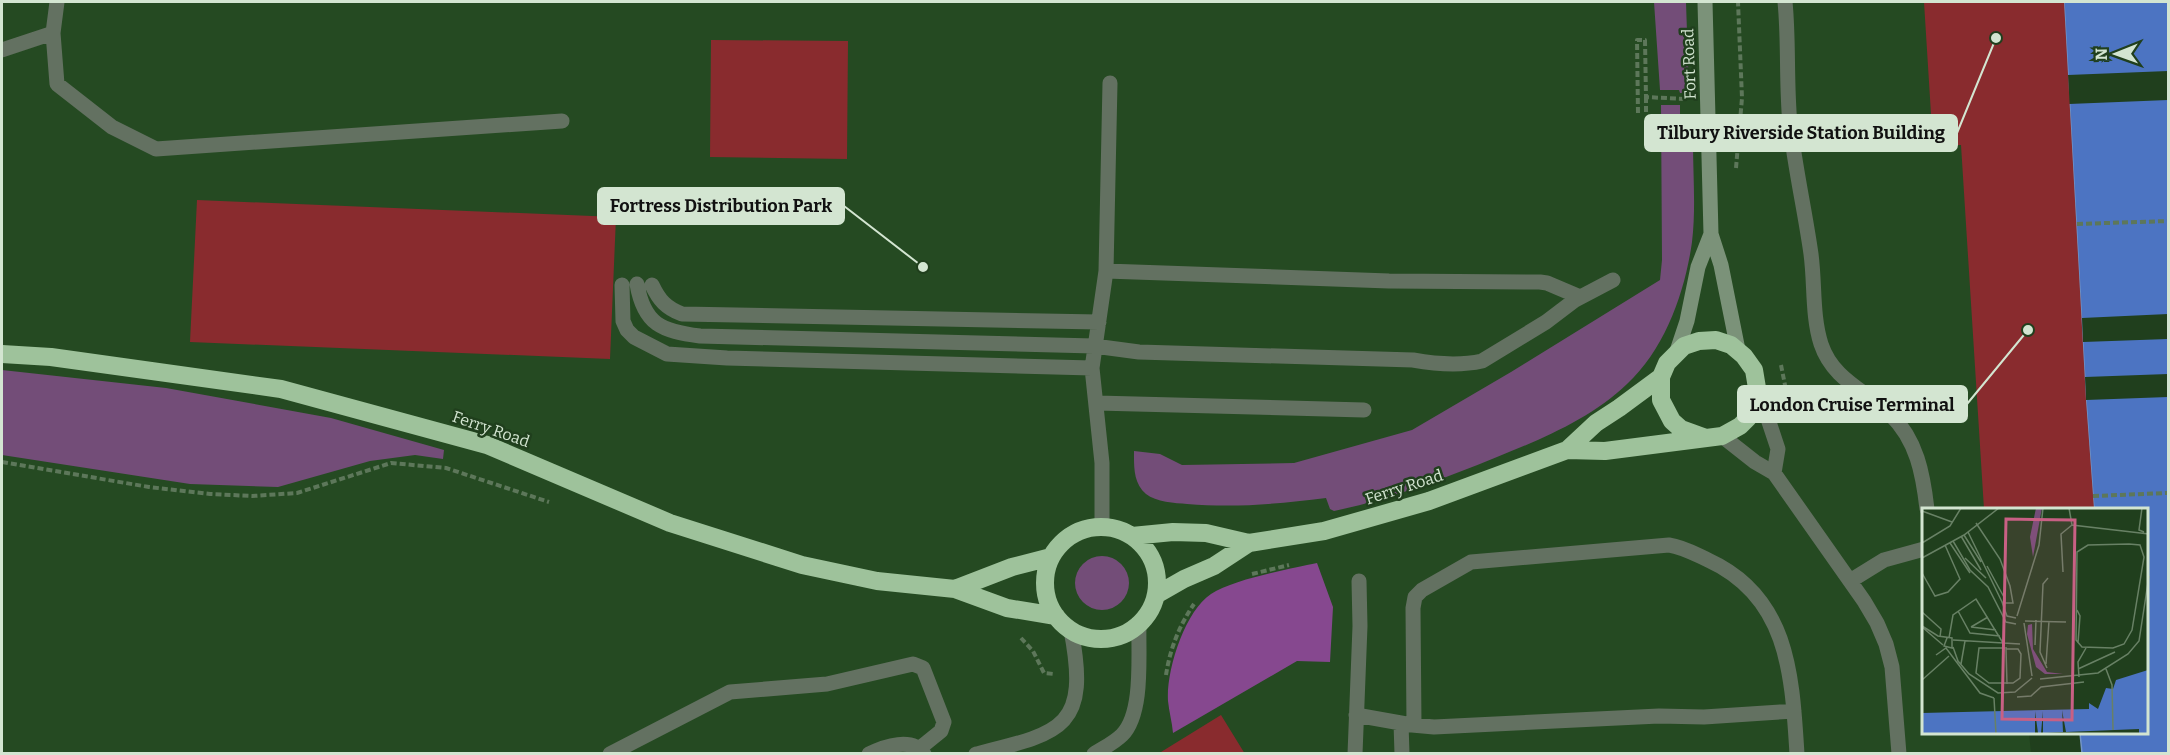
<svg xmlns="http://www.w3.org/2000/svg" width="2170" height="755" font-family="Bitter,serif">
<rect width="100%" height="100%" fill="#203f1d"/>
<path fill="#254a22" d="M2 2H2064L2086 400 2094 509H1924V732L2029 733 2031 753H2Z"/>
<path fill="#734d78" d="M1621 2H1686L1689 93H1680L1679 90H1660L1654 2Z
M1661 105H1680V132H1690V142H1693C1693 175 1696 209 1692 242 1685 292 1665 349 1627 384 1592 418 1542 439 1497 457 1443 479 1391 499 1334 511L1330 509 1326 498C1278 504 1235 508 1187 504 1175 503 1156 502 1146 494 1133 483 1134 466 1134 451L1160 454 1182 465 1294 463 1412 430 1511 372 1660 280 1662 260Z
M2 370 166 388 331 418 444 450 443 459 415 455 370 461 278 487 190 484 2 455Z
M1075 583a27 27 0 1 1 54 0a27 27 0 1 1-54 0Z"/>
<path fill="#86488f" d="M1317 563 1333 607 1330 662 1297 661 1173 733C1172 722 1169 711 1168 701 1166 670 1185 611 1211 594 1234 579 1289 569 1317 563Z"/>
<path fill="#4c74c2" stroke="#7496c6" stroke-width="1.5" d="M2064 2H2168V753H2082L2080 733 2148 732V509H2094L2086 400Z"/>
<path fill="#203f1d" d="M2168 71V100L2069 104 2068 75Z
M2168 314V339L2083 342 2082 318Z
M2168 374V397L2086 400 2085 377Z"/>
<path fill="#892b2e" d="M1924 2H2064L2086 400 2094 509H1984L1961 145 1933 146Z
M711 40 848 41 847 159 710 157Z
M197 200 616 217 610 359 190 342Z
M1221 715 1245 754H1162L1161 752Z"/>
<g fill="none" stroke-linecap="round" stroke-linejoin="round">
<path stroke="#5d775a" stroke-width="4" stroke-dasharray="6 3" stroke-linecap="butt" d="M1646 97V114
M1638 113 1637 40H1645L1646 97 1684 99
M1736 168 1742 98 1738 2
M2077 224 2168 221
M1781 365 1786 390
M2 462 149 487 210 494 252 496 297 493 391 463 446 468 549 502
M2093 496 2168 493
M1252 574 1289 565
M1021 638 1033 651 1044 673 1054 674
M1166 675C1170 649 1179 626 1194 604"/>
<path stroke="#637161" stroke-width="15" d="M1785 2C1789 42 1786 83 1790 124 1795 168 1805 211 1811 254 1815 284 1812 316 1821 344 1833 380 1865 390 1890 414 1917 440 1923 474 1927 509
M53 33 57 84 112 127 156 149 562 121
M2 50 53 33 57 2
M1106 271 1389 281 1540 282 1547 283 1580 297
M637 284C644 325 662 331 700 336L1094 346 1139 352 1413 360C1435 364 1460 366 1482 361L1546 322 1575 300 1613 280
M622 285 623 321 627 330 634 337 667 354 727 358 1092 368
M652 285C659 300 666 308 682 314L1099 322
M1758 389 1778 449 1774 473
M1097 403 1364 410
M1722 436 1755 462 1774 473 1864 601 1877 623 1886 644 1892 667 1899 754
M1102 527V463L1092 368 1106 271 1110 83
M1850 581 1884 560 1924 549
M1356 715 1412 725 1434 727 1659 716 1704 717 1794 711
M1401 723 1402 754
M1414 725 1413 608 1415 597 1422 590 1471 562 1669 545C1683 547 1695 554 1708 560 1789 597 1792 675 1797 754
M610 754 730 692 827 684 913 664 923 668 944 722 941 731 920 748
M869 754C885 746 912 737 924 754
M976 754C1062 733 1090 728 1071 630
M1094 754C1103 748 1114 743 1122 735 1144 713 1138 654 1139 624
M1355 754 1360 626 1359 581"/>
<path stroke="#7b9279" stroke-width="15" d="M1705 2 1711 234 1721 265 1738 350
M1677 351 1687 321 1698 267 1711 234"/>
<path stroke="#9ec29b" stroke-width="18" d="M2 354 51 357 281 389 487 445 670 523 802 565 877 581 955 589 1007 608 1056 616
M1567 450 1596 423 1619 408 1661 377
M1045 583a56 56 0 1 1 112 0a56 56 0 1 1-112 0Z
M1132 536 1173 532 1206 533 1249 543 1324 531 1429 501 1567 450 1605 451 1722 436 1740 426 1748 418 1757 399V388L1754 370 1744 356 1731 345 1716 340 1699 341 1684 346 1667 363 1661 377V400L1672 421 1681 429 1703 437
M955 589 1012 567 1051 557
M1156 595 1184 579 1214 566 1249 543"/>
</g>
<g text-anchor="middle" dominant-baseline="central" stroke-width="5" stroke-linejoin="round" paint-order="stroke">
<g font-size="16" fill="#d3e5d1" stroke="#203f1d">
<text transform="translate(1689 64) rotate(-92)">Fort Road</text>
<text transform="translate(491 429) rotate(19)">Ferry Road</text>
<text transform="translate(1404 487) rotate(-18)">Ferry Road</text>
</g>
</g>
<g transform="translate(1922 508)">
<rect width="226" height="226" fill="#203f1d"/>
<path d="M114 0H120L111 49 108 29ZM110 116 111 141 125 164 141 166H123L114 159 105 126 106 117Z" fill="#734d78"/>
<path d="M226 162V226H0V205L167 201V195L176 201 184 180 191 181 194 172Z" fill="#4c74c2"/>
<path d="M140 202 144 224 217 221V226H86L113 225V203L116 225H119L121 203V225L141 224Z" fill="#203f1d"/>
<path fill="none" stroke="#688165" stroke-width="1.5" d="M147 0 150 17 227 26M220 0 217 22 222 24M0 3 30 14M54 15 78 51 88 78 91 95H83M46 24 81 96M42 27 59 54M39 28 59 62M31 33 48 62 66 79 84 114 94 116M0 35 28 18 39 0M28 35 48 65M207 36 218 37 222 49 210 122 202 136 191 140 160 139 154 132 155 44 166 37ZM0 50 42 27 77 0M43 50 64 70M65 58 83 91 82 96M141 64 139 26 150 17M0 65 13 88 26 84 38 71 23 37M80 94 85 108 94 110M155 102 158 108 156 135M36 103 48 125 78 128M0 104 19 121 18 129M95 108 117 37 121 0M103 113 144 114M102 115 110 168M0 118 16 128 30 130V140L22 138 25 130M0 119 21 137M49 119 74 122M49 119 66 109M27 130 31 107 54 91 81 135M31 132 98 136M113 137 114 112M31 139 36 153 47 166 76 185 93 184 110 170M84 141H96L99 146 98 170 91 175H67L54 165 57 140H85M84 141 85 176M14 147 24 140 58 185 72 190M39 156 43 133M124 156 127 113M125 160 118 144 121 76 126 70M156 161 193 144M184 161 190 177 191 222M157 169 156 154 164 140M118 171 176 165 206 146 217 133 227 68M0 172 27 148M95 189 109 188 119 179 162 174M72 190 74 226"/>
<path fill="#c86084" fill-opacity="0.15" stroke="#c86084" stroke-width="3" d="M84 11 153 12 150 212 80 211Z"/>
<rect width="226" height="226" fill="none" stroke="#d3e5d1" stroke-width="3"/>
</g>
<path fill="none" stroke="#d3e5d1" stroke-width="2" d="M1996 38L1957 133M923 267L844 206M2028 330L1967 404"/>
<g fill="#d3e5d1" stroke="#203f1d" stroke-width="2">
<circle cx="1996" cy="38" r="6"/>
<circle cx="923" cy="267" r="6"/>
<circle cx="2028" cy="330" r="6"/>
</g>
<g fill="#d3e5d1" stroke="#d3e5d1" stroke-width="2">
<rect x="1645" y="115" width="312" height="36" rx="6"/>
<rect x="598" y="188" width="246" height="36" rx="6"/>
<rect x="1738" y="386" width="229" height="36" rx="6"/>
</g>
<g font-size="18" text-anchor="middle" font-weight="bold" fill="#111">
<text x="1801" y="139">Tilbury Riverside Station Building</text>
<text x="721" y="212">Fortress Distribution Park</text>
<text x="1852" y="411">London Cruise Terminal</text>
</g>
<rect width="2170" height="755" fill="none" stroke="#d3e5d1" stroke-width="6"/>
<g transform="translate(2116 54) rotate(269)" stroke="#203f1d" stroke-width="4.5" paint-order="stroke">
<path d="M0-4.5L10 22L0 15L-10 22Z" fill="#d3e5d1"/>
<text y="-9" font-size="16" font-weight="bold" text-anchor="middle" fill="#d3e5d1">N</text>
</g>
</svg>
